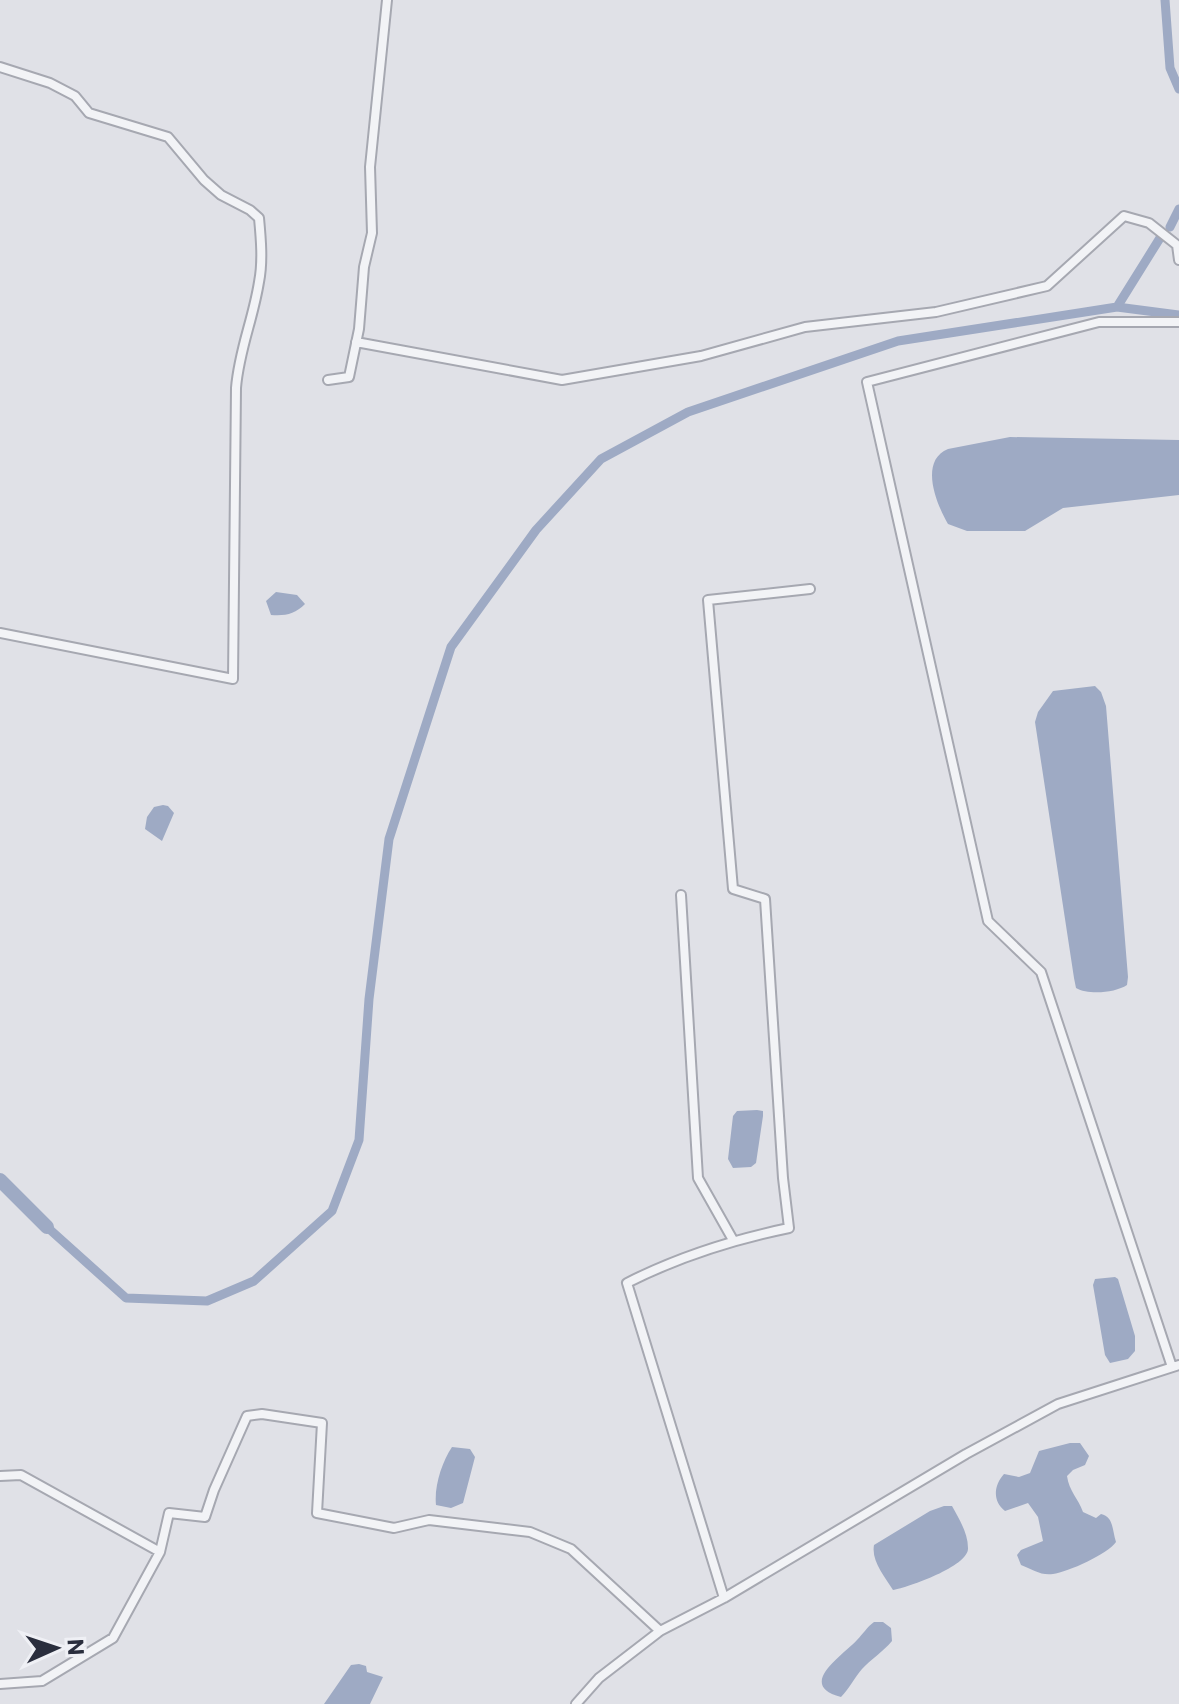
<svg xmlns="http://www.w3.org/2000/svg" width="1179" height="1704" font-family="Commissioner,sans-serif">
<rect width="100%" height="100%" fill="#e0e1e7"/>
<path fill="#9eaac4" d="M1010 437 1179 440V495L1063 508 1025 531H967L948 524C936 503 919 461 948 449Z
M276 592 297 595 305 604C295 614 286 616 271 615L266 601Z
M1095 686 1101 692 1106 706 1128 977 1127 985C1115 993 1088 995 1076 988L1074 978 1035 722 1038 712 1053 691Z
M163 805 168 806 174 813 162 841 145 829 147 817 154 807Z
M757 1110 763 1111V1116L756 1163 751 1167 733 1168 728 1159 733 1116 737 1111Z
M1115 1277 1118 1279 1135 1336V1351L1128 1359 1110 1363 1105 1355 1093 1285 1095 1279Z
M1070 1443H1080L1089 1456 1085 1465 1073 1470 1067 1476C1069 1491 1078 1498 1083 1512L1096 1518 1101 1514C1114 1517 1112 1530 1116 1542 1108 1554 1068 1572 1053 1574 1041 1576 1032 1569 1021 1565L1017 1555 1021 1550 1043 1541 1038 1517 1028 1503 1005 1511C992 1501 994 1485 1004 1474L1019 1477 1030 1473 1039 1451Z
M452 1447 470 1449 475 1457 463 1503 451 1508 436 1505C434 1486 442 1462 452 1447Z
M944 1506H952C959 1519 968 1533 968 1548 969 1566 909 1587 893 1590 885 1577 871 1561 874 1545L930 1511Z
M874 1622H883L891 1628 892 1641C883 1652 871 1659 862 1669 854 1678 850 1688 841 1697 796 1685 842 1656 857 1640 863 1634 867 1627 874 1622Z
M359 1664 366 1666 367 1672 383 1677 370 1704H324L351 1665Z"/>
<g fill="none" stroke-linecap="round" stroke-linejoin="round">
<path stroke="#9eaac4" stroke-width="9" d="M1165 0 1170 68 1179 89
M1170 227 1179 209
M1117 307 1160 238
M47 1227 126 1298 207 1301 254 1281 332 1211 359 1140 369 999 389 839 451 647 536 530 601 459 688 412 898 341 1117 307 1179 315"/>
<path stroke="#9eaac4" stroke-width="14" d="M0 1180 47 1227"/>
<g stroke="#a6a8b1" stroke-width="12">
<path id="minor" d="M0 67 50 83 75 96 89 113 168 137 204 180 221 195 250 210 259 218C261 239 263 262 259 282 253 320 239 350 236 388L233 679 0 633
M356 342 562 380 701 356 805 327 936 312 1047 286 1124 216 1149 223 1177 245 1179 260
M328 380 349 377 359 329 364 267 372 233 370 167 387 0
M681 895 698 1178 733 1240
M1172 1367 1041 972 988 921 867 382 1099 322H1179
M0 1476 21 1475 160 1552 169 1513 205 1517 214 1490 247 1416 262 1414 322 1423 317 1513 394 1528 429 1520 530 1532 571 1549 660 1631
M724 1598 627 1283C680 1256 731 1240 789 1228L783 1178 765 899 733 889 708 600 810 589
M0 1684 42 1681 113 1638 160 1552
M576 1704 599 1678 660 1631 724 1598 966 1454 1058 1404 1179 1365"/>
</g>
<use href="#minor" stroke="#f2f3f6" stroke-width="8"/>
</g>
<g transform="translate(56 1648) rotate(87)" stroke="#eff0f5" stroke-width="6" paint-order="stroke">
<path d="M0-6L14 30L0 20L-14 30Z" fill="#2a2e3d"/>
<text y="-12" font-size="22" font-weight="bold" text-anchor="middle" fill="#2a2e3d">N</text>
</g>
</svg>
